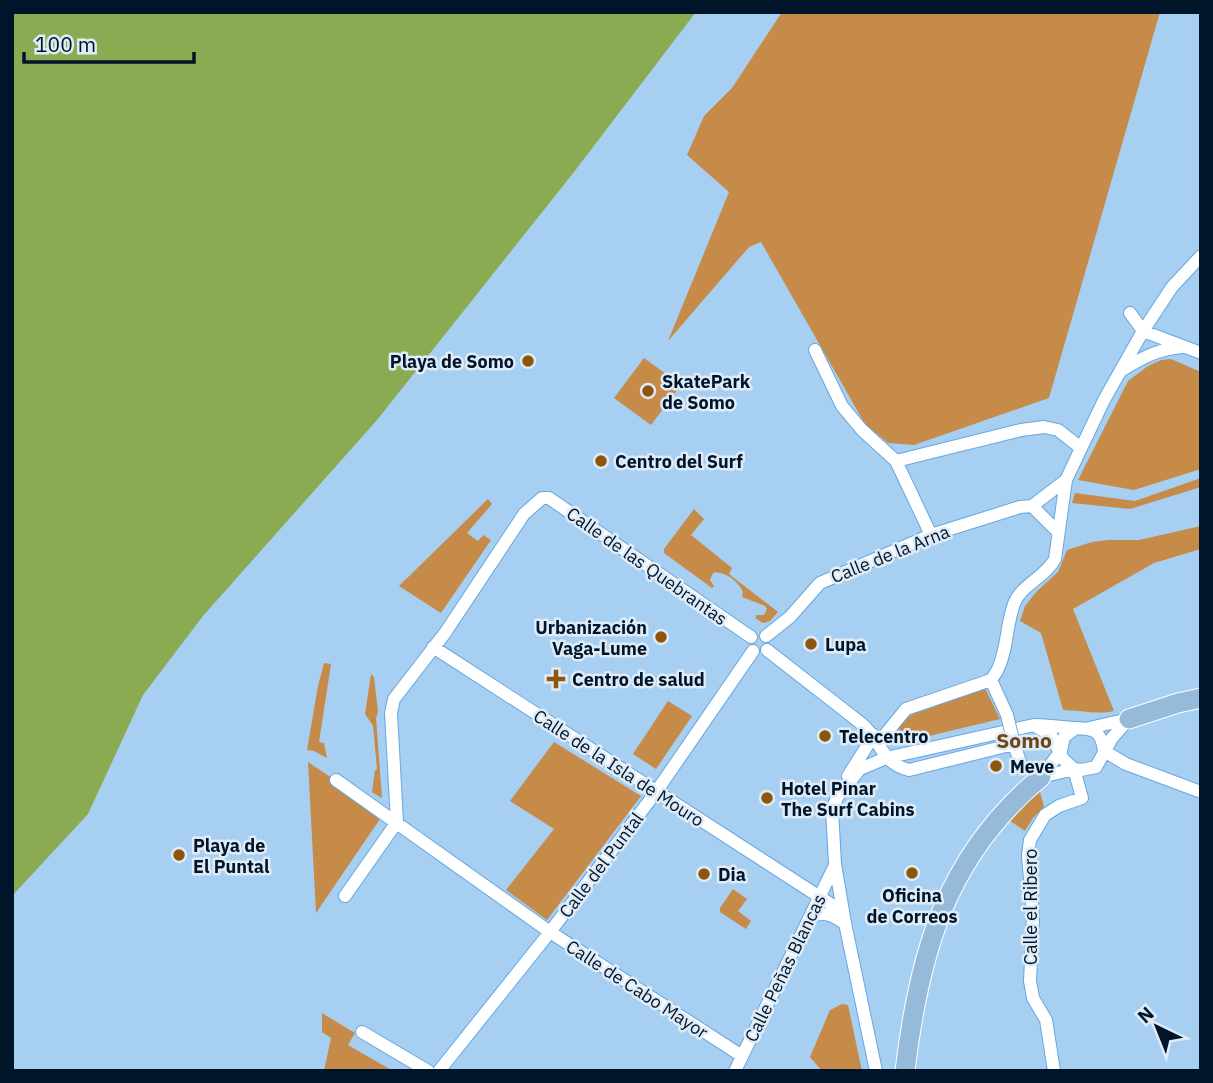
<svg xmlns="http://www.w3.org/2000/svg" width="1213" height="1083" font-family="'IBM Plex Sans',sans-serif">
<rect width="100%" height="100%" fill="#a7cff2"/>
<path fill="#c68a49" d="M782 12H1160L1049 398 914 445 888 443 865 424 761 242 749 247 668 341 729 192 687 155 704 116 732 88Z
M644 358 681 385 651 425 614 398Z
M1171 359 1201 372V469L1134 490 1078 480 1128 381 1148 366 1161 360Z
M1201 478V487L1130 509 1072 503 1075 493 1135 501Z
M488 499 492 504 467 533 478 541 483 535 491 540 441 613 399 586Z
M694 509 704 519 691 535 732 568 729 574 778 612 770 621 763 623 755 618 757 615H764L767 609 765 606 742 597 743 592C738 581 724 570 713 573L710 580 714 586 712 588 664 553V549Z
M1201 526V549L1154 563 1073 609 1114 711C1097 715 1080 710 1063 710L1041 633 1020 621 1025 606 1037 591 1058 572 1067 550 1092 542 1108 540H1139Z
M324 663 331 664 319 742 324 743 327 758 314 751 307 750 318 686Z
M371 674 374 677 378 712 376 718 382 798 372 792 375 770 377 769 373 726 365 714Z
M985 688 1000 719 900 743 896 736 903 721 913 714Z
M668 701 692 716 656 769 633 754Z
M554 742 641 796 547 920 506 890 554 829 510 801Z
M308 762 384 813 316 913Z
M1039 788 1044 807 1033 818 1025 831 1007 819Z
M733 889 747 899 738 911 751 921 746 929 720 912V908Z
M842 1004 848 1005 862 1071H822L810 1057 830 1010Z
M322 1013 355 1033 348 1045 393 1071H324L331 1038 322 1032Z"/>
<path fill="#8bab52" d="M12 12H696L574 172 377 420 203 616 143 695 88 814 12 896Z"/>
<g fill="none" stroke-linecap="round" stroke-linejoin="round">
<g stroke="#64a7e1" stroke-width="14">
<path id="street" d="M1130 313 1143 331 1201 353
M815 350 842 406 862 430 896 461 931 535
M1122 370C1142 358 1158 349 1182 347
M896 461 1021 430 1044 427 1058 430 1081 448
M1032 506 1058 532
M766 636 790 617 820 583 931 535 1020 507 1032 506 1066 480 1104 400 1143 331 1172 287 1201 256
M433 647 843 912
M767 650 862 724C883 743 881 763 909 770L1014 744 1021 765
M991 680 1007 715
M1035 726 1051 735 1063 759 1074 769 1082 798
M1089 728 1129 719
M879 742 906 709 991 680 997 671C1007 652 1006 628 1013 607 1019 585 1045 578 1055 559L1066 480
M1104 751 1126 764 1201 792
M848 776 874 735
M1041 777 1074 769 1081 770 1096 767 1112 738 1129 719
M1041 777 1061 751 1064 737 1076 728
M336 780 550 932 742 1056
M345 896 397 822 391 713 394 699 445 633 524 514 542 498H549L751 637
M811 916C825 912 832 914 844 923
M362 1032 428 1071
M439 1071 550 932 656 792 753 651
M735 1071 835 865
M876 1071 845 923 835 864 832 809 838 796 860 769 886 758 1034 725C1048 725 1060 727 1074 728 1093 729 1101 729 1104 751
M1054 1071 1046 1020 1033 998 1030 981 1033 917 1028 855 1030 840 1045 815 1059 806 1082 798"/>
</g>
<g stroke="#fff" stroke-width="21">
<path id="primary" d="M1129 719 1178 703 1201 698
M905 1071C919 953 946 856 1041 777"/>
</g>
<use href="#street" stroke="#fff" stroke-width="12"/>
<use href="#primary" stroke="#96bbda" stroke-width="19"/>
<g stroke="#64a7e1" stroke-width="14" stroke-linecap="butt">
<path id="street-bridge" d="M1007 715 1014 744"/>
</g>
<use href="#street-bridge" stroke="#fff" stroke-width="12"/>
</g>
<g fill="#8e560c" stroke="#dfecf8" stroke-width="2.5">
<circle cx="528" cy="361" r="7"/>
<circle cx="648" cy="391" r="7"/>
<circle cx="601" cy="461" r="7"/>
<circle cx="661" cy="637" r="7"/>
<circle cx="811" cy="644" r="7"/>
<path d="M552.5 668.5h7v7h7v7h-7v7h-7v-7h-7v-7h7z"/>
<circle cx="825" cy="736" r="7"/>
<circle cx="996" cy="766" r="7"/>
<circle cx="767" cy="798" r="7"/>
<circle cx="179" cy="855" r="7"/>
<circle cx="912" cy="873" r="7"/>
<circle cx="704" cy="874" r="7"/>
</g>
<g text-anchor="middle" dominant-baseline="central" stroke-width="5" stroke-linejoin="round" paint-order="stroke">
<g font-size="18" font-weight="bold" fill="#00152a" stroke="#dfecf8" text-anchor="start">
<text x="514" y="361" text-anchor="end">Playa de Somo</text>
<text x="662" y="381">SkatePark<tspan x="662" dy="21">de Somo</tspan></text>
<text x="615" y="461">Centro del Surf</text>
<text x="647" y="627" text-anchor="end">Urbanización<tspan x="647" dy="21">Vaga-Lume</tspan></text>
<text x="825" y="644">Lupa</text>
<text x="572" y="679">Centro de salud</text>
<text x="839" y="736">Telecentro</text>
<text x="1010" y="766">Meve</text>
<text x="781" y="788">Hotel Pinar<tspan x="781" dy="21">The Surf Cabins</tspan></text>
<text x="193" y="845">Playa de<tspan x="193" dy="21">El Puntal</tspan></text>
<text x="718" y="874">Dia</text>
<text x="912" y="895" text-anchor="middle">Oficina<tspan x="912" dy="21">de Correos</tspan></text>
</g>
<g font-size="18" fill="#00152a" stroke="#dfecf8">
<text transform="translate(890 554) rotate(-22)">Calle de la Arna</text>
<text transform="translate(647 566) rotate(35)">Calle de las Quebrantas</text>
<text transform="translate(619 768) rotate(33)">Calle de la Isla de Mouro</text>
<text transform="translate(601 865) rotate(-53)">Calle del Puntal</text>
<text transform="translate(1030 907) rotate(-90)">Calle el Ribero</text>
<text transform="translate(785 968) rotate(-64)">Calle Peñas Blancas</text>
<text transform="translate(637 989) rotate(33)">Calle de Cabo Mayor</text>
</g>
<g font-size="21" font-weight="bold" fill="#6e461a" stroke="#dfecf8">
<text x="1024" y="740">Somo</text>
</g>
</g>
<rect width="1213" height="1083" fill="none" stroke="#00152a" stroke-width="28"/>
<g transform="translate(1157 1027) rotate(317)" stroke="#dfecf8" stroke-width="5" paint-order="stroke">
<path d="M0-5L12 26L0 18L-12 26Z" fill="#00152a"/>
<text y="-10" font-size="19" font-weight="bold" text-anchor="middle" fill="#00152a">N</text>
</g>
<path d="M24 52v10h170v-10" fill="none" stroke="#00152a" stroke-width="3.5"/>
<text x="35" y="52" font-size="21" fill="#00152a" stroke="#dfecf8" stroke-width="5" paint-order="stroke">100 m</text>
</svg>
